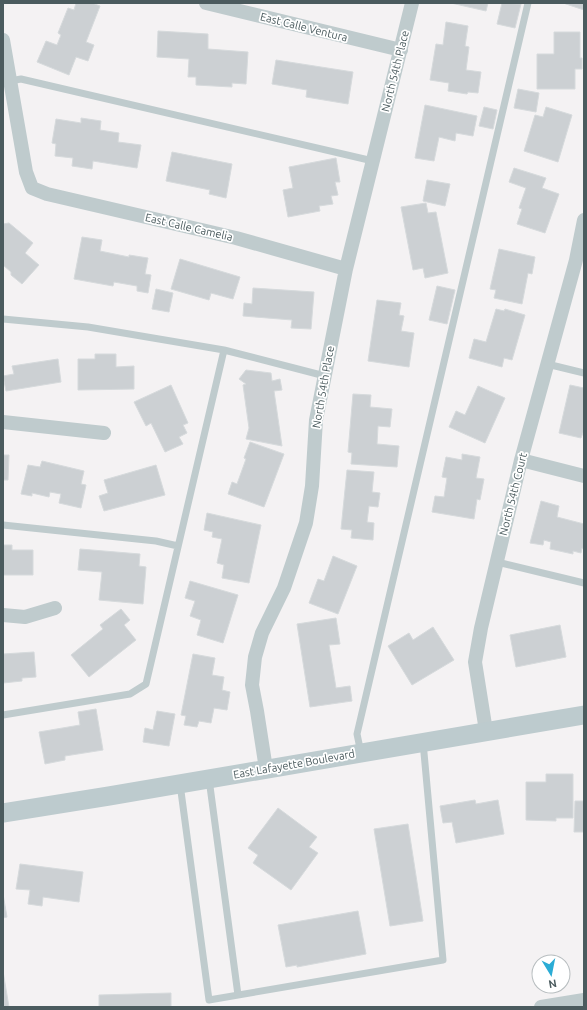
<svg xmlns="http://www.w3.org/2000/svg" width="587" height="1010" font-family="Ubuntu,sans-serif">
<rect width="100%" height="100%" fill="#f4f2f3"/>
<path fill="#ccd0d3" stroke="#d6dadc" d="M76 3H92L100 6 86 42 94 45 88 61 76 57 69 75 37 62 46 41 57 45 61 35 58 33 68 8 74 10Z
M451 3H488L486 11Z
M502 3 521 4 515 28 497 24Z
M563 3H584V10Z
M446 22 468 26 465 46 469 47 466 70 481 72 478 93 468 92 467 94 448 91 449 83 430 80 436 44 443 45Z
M158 31 208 34V49L248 52 246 84 232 83V87L196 85V77H188L189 59 157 57Z
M554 32H580V58H582V69H575V89H537V54H554Z
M276 60 353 72 348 104 306 97 307 90 272 84Z
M518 89 539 93 536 112 514 108Z
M425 105 477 116 473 136 456 133 455 141 439 137 434 161 415 158Z
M484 107 497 110 493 129 479 126Z
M546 107 572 115 558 162 524 151 535 115 543 117Z
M81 118 101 121 100 130 119 133 118 142 141 145 137 168 93 161 92 169 72 166 73 158 55 156 56 144 52 143 56 119 81 123Z
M172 152 232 164 226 198 209 194 210 190 166 181Z
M336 158 340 182H335L338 195 331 196 333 204 319 206 320 211 288 217 283 190 293 188 289 167Z
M514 168 546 178 542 188 559 194 545 233 517 224 522 209 519 208 526 188 509 182Z
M427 180 450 184 445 206 423 201Z
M426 203 428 213 436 212 448 273 425 278 423 268 413 270 401 207Z
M9 223 33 243 25 253 39 265 22 284 11 275V272L3 265V224Z
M82 237 102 240 100 251 129 257V255L148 258 145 274 151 275 148 293 137 291V286L114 282 113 286 74 279Z
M499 249 535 257 532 274 528 273 522 304 494 298 496 290 490 289Z
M180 259 240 277 233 299 211 293 209 300 171 289Z
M437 286 455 290 447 324 429 320Z
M253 288 314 292 311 329 291 328 292 320 243 316 244 303 252 304Z
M156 289 173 293 169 312 152 309Z
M377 300 401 303 399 315 404 316 401 331 414 333 409 367 368 361Z
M496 309 504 311 505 309 525 315 512 360 504 358 502 367 469 358 474 339 486 342Z
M95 354H116V367L134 366V389L78 390V359H95Z
M58 359 61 382 6 391 3 376 14 374 12 366Z
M246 370 271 373 272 381 280 379 282 390 274 391 282 446 246 439 249 428 243 385 246 384 239 379Z
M171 385 188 423 183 425 187 433 179 437 183 444 165 452 151 423 146 426 134 402Z
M570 385 584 388V430L581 438 559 433Z
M478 386 505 398 485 443 449 427 456 411 465 415Z
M353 394 371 395 370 407 392 409 390 427 378 426 377 444 399 446 397 467 351 464 352 453 348 452Z
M250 442 284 454 264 507 228 494 232 482 237 484 246 459 244 458Z
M462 454 480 457 476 478 484 479 480 500 477 499 474 519 432 512 435 496 444 497 447 478 442 477 446 457 462 460Z
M3 455H9L8 480H3Z
M42 461 84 471 81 484 86 485 81 508 59 503 61 494 50 492 49 497 32 493V496L21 494 28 465 40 467Z
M156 465 165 495 104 511 99 496 108 493 104 480Z
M347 470 374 472 372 492 380 493 378 507 369 506 367 522 374 523 373 540 351 538 352 530 341 529Z
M541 501 559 506 557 517 584 524V549L582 548 581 553 573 551V554L550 549 551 542 544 540 543 545 530 543Z
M207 513 261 525 249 583 222 578 224 565 217 563 222 539 212 537 213 532 204 530Z
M3 545H12V550H33V575H3Z
M80 549 140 554 139 566 146 567 143 604 99 600 102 572 78 570Z
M333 556 357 566 338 614 309 603 318 579 324 581Z
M190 581 238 595 223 643 197 635 201 620 190 616 195 601 185 598Z
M121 609 130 620 124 625 136 640 89 677 71 655 103 629 100 625Z
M336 618 340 644 329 645 336 688 350 686 352 701 310 707 297 624Z
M560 625 566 657 516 667 510 635Z
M433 627 454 660 412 685 388 646 409 633 413 640Z
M34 652 36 677 22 678V681L3 683V654Z
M193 654 215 658 212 675 224 677 222 690 230 692 227 710 214 708 211 723 199 721 197 727 184 725 186 716 181 715Z
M96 709 103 750 65 756V760L45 764 39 732 80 725 78 712Z
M157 711 175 714 169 746 143 742 145 728 153 730Z
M546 774H573V818H556V821L526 820V782H546Z
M475 800 476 804 498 800 504 834 456 843 452 822 443 823 440 806Z
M575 801H584V832H574Z
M278 808 317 837 309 847 318 853 291 890 253 863 258 855 248 848Z
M408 824 423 921 390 926 374 829Z
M20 864 83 872 79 902 43 897 42 906 28 904 30 890 16 889Z
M3 894 7 917 3 918Z
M358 911 366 954 297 967V965L286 967 278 925Z
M3 971 9 1007H3Z
M171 993V1007H99V995Z"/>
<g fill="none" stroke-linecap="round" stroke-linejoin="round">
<path stroke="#bfcbcd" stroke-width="7" d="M10 81 21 79 373 161
M3 319 88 327 224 350 325 376
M547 364 584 373
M3 525 156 541 178 546
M497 562 584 583
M3 715 130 694 146 684 224 350
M361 753 357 734 528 3
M209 779 238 995
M180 784 209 1000 443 960 423 742"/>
<path stroke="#bfcbcd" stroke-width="14" d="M206 3 401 50
M3 40 26 172 32 188 47 194 236 238 346 269
M3 422 104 433
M521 460 584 476
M3 615 25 617 55 608
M486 731 475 662 481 628 521 460 576 260 584 220
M266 769 257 711 252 685 255 657 262 633 284 588 306 523 312 486 316 420 346 269 412 3
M541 1007 584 1000"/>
<path stroke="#bdcbce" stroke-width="19" d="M3 813 109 796 584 715"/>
</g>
<g text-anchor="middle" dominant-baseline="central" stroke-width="3.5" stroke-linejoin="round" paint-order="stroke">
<g font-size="11" fill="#4b5b5e" stroke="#fff">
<text transform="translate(304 27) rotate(14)">East Calle Ventura</text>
<text transform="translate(395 71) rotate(-76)">North 54th Place</text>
<text transform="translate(189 227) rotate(13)">East Calle Camelia</text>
<text transform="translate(323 387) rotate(-80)">North 54th Place</text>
<text transform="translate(513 494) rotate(-76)">North 54th Court</text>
<text transform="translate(294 764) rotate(-10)">East Lafayette Boulevard</text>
</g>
</g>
<rect width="587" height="1010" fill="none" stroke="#4b5b5e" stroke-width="8"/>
<g transform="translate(551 974) rotate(170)"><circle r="19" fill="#ffffff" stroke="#b7bdbf"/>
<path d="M0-3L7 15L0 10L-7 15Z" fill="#2bacd5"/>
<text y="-6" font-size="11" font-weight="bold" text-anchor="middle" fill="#4b5b5e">N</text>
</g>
</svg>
